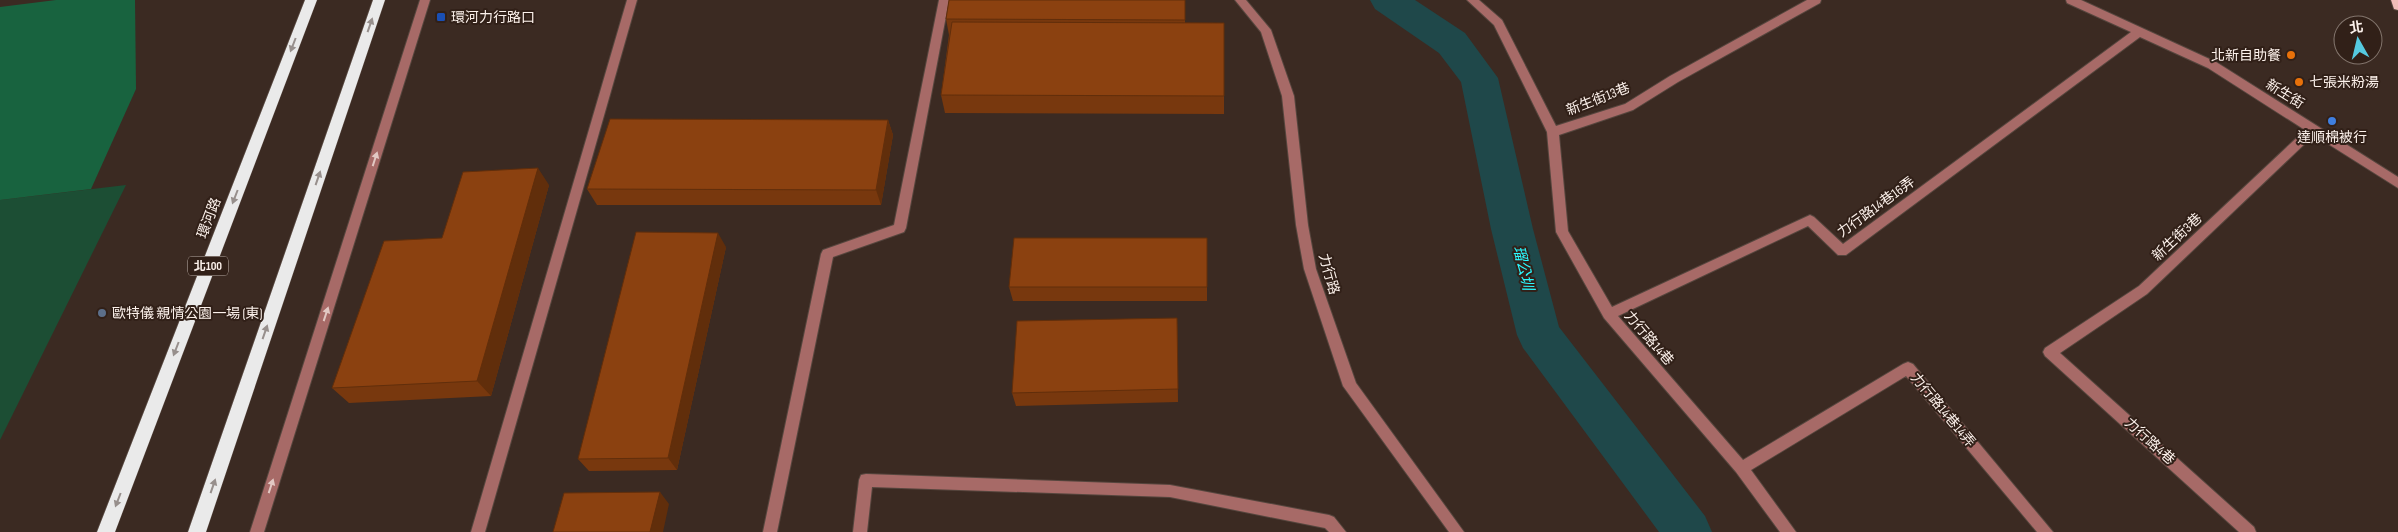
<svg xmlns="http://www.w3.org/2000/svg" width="2398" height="532" font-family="'Sofia Sans Condensed','Noto Sans TC',sans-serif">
<rect width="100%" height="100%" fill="#3b2a22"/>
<path fill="#1c4e34" d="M126 185 0 440V200Z"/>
<path fill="#18633f" d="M56 0H135L136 89 91 189 0 200V7Z"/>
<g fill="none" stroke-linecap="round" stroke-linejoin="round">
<path fill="#1f484a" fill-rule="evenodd" d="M1370 0H1415L1465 33 1498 78 1533 229 1559 327 1705 516 1712 532H1659L1523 348 1517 335 1491 229 1461 82 1439 53 1375 9Z"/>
<g stroke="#56463e" stroke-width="2">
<path id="minor" d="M420 0H430L264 532H250Z
M627 0H637L485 532H471Z
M939 0H949L906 228 904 232 833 257 777 532H763L821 254 823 250 894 225Z
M1235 0H1246L1271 30 1294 96 1308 225 1316 269 1356 383 1464 532H1449L1343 386 1304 269 1296 225 1282 96 1261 32Z
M1467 0H1479L1502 20 1556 126 1625 104 1670 76 1807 0H1821L1820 3 1678 82 1633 110 1559 135 1568 231 1612 307 1810 215 1814 217 1843 244 2131 32 2067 3 2066 0H2081L2216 62 2398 177V188L2314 135 2147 294 2060 353 2254 527 2256 532H2239L2045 356 2043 352 2045 348 2139 286 2305 130 2208 68 2140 37 1846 255H1838L1808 226 1618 316 1743 460 1903 364 1908 362 1913 364 2053 532H2037L1906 376 1751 470 1796 532H1780L1736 472 1604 318 1556 232 1547 132 1494 25Z
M866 474 1170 485 1329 515 1334 517 1346 532H1329L1325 528 1170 497 872 487 867 532H853L859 480 861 475Z"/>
</g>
<g stroke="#56463e" stroke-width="2">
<path id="major" d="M2391 0H2398V10L2394 9Z"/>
</g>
<g stroke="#56463e" stroke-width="1">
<path id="highway" d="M305 0H317L115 532H97Z
M373 0H385L206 532H188Z"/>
</g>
<use href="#minor" fill="#a76a67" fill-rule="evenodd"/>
<use href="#major" fill="#f0bdb9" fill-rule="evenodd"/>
<use href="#highway" fill="#eaeaea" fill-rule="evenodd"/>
</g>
<path fill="#78380e" d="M1185 0V23L1224 96V114L945 113 941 95 949 35 946 19Z
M888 120 893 135 881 205H597L587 189Z
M549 185 491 396 349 403 332 388 442 238Z
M1207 238V301H1013L1009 287Z
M726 247 677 470 589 471 578 459Z
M1177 318 1178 402 1016 406 1012 393Z"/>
<path fill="#612e0b" d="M888 120 893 135 881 205 876 190Z
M538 168 549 185 491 396 477 381Z
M718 233 726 247 677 470 668 458Z
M660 492 669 504 663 532H650Z"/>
<path fill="#8b4110" stroke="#612e0b" d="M949 0H1185V20L946 19Z
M952 22 1224 23V96L941 95Z
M610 119 888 120 876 190 587 189Z
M538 168 477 381 332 388 384 241 442 238 463 172Z
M636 232 718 233 668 458 578 459Z
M1014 238H1207V287H1009Z
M1177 318 1178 389 1012 393 1017 321Z
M660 492 650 532H553L564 493Z"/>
<defs><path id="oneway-solid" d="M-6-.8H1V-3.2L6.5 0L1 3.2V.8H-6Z" transform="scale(1.25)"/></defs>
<g fill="#978f8c">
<use href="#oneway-solid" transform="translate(370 25) rotate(-71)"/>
<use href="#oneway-solid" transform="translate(293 45) rotate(111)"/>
<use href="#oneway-solid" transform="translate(318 178) rotate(-71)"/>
<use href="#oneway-solid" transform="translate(235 197) rotate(111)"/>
<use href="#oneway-solid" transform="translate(265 332) rotate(-71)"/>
<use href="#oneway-solid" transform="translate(176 349) rotate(111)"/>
<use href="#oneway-solid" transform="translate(213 486) rotate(-71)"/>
<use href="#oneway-solid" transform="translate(118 500) rotate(111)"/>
</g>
<g fill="#e2c8c3">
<use href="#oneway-solid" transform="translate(375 159) rotate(-72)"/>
<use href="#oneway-solid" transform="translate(326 314) rotate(-72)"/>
<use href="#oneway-solid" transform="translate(271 486) rotate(-72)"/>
</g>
<rect fill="#1a4fb4" stroke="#312018" stroke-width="2" x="436" y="12" width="10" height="10" rx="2.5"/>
<g fill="#e8710a" stroke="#312018" stroke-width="2">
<circle cx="2291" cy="55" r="5"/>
<circle cx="2299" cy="82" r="5"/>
</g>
<circle fill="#3f7fe0" stroke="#312018" stroke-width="2" cx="2332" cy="121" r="5"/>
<circle fill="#5c6f8a" stroke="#312018" stroke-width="2" cx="102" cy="313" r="5"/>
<g text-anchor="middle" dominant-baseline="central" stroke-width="4" stroke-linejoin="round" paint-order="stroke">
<rect fill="#312018" stroke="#bfb2ac" stroke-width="1" x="188" y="256.5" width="40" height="19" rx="4"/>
<g font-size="12" font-weight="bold" fill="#fcf1eb">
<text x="208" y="266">北100</text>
</g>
<g font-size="14" fill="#fcf1eb" stroke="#312018" text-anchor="start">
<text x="451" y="17">環河力行路口</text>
<text x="2281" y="55" text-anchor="end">北新自助餐</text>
<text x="2309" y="82">七張米粉湯</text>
<text x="2332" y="137" text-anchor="middle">達順棉被行</text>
<text x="112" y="313">歐特儀 親情公園一場 (東)</text>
</g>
<g font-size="14" fill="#fcf1eb" stroke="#312018">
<text transform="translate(2285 94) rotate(32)">新生街</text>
<text transform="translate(1598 99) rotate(-21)">新生街13巷</text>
<text transform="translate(1876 207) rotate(-36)">力行路14巷16弄</text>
<text transform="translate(209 218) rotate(-69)">環河路</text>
<text transform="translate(2177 237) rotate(-43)">新生街3巷</text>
<text transform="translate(1329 274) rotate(74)">力行路</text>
<text transform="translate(1649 338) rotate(49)">力行路14巷</text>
<text transform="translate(1943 410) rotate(50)">力行路14巷14弄</text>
<text transform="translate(2150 441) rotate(42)">力行路4巷</text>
</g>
<g font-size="15" font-style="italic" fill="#2bf8fe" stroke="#312018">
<text transform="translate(1523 268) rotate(77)">瑠公圳</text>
</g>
</g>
<g transform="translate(2358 40) rotate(352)"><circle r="24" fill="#312018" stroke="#82746c"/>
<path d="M0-4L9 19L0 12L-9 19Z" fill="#55cae0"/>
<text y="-8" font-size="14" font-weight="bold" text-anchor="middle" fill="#fcf1eb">北</text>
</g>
</svg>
